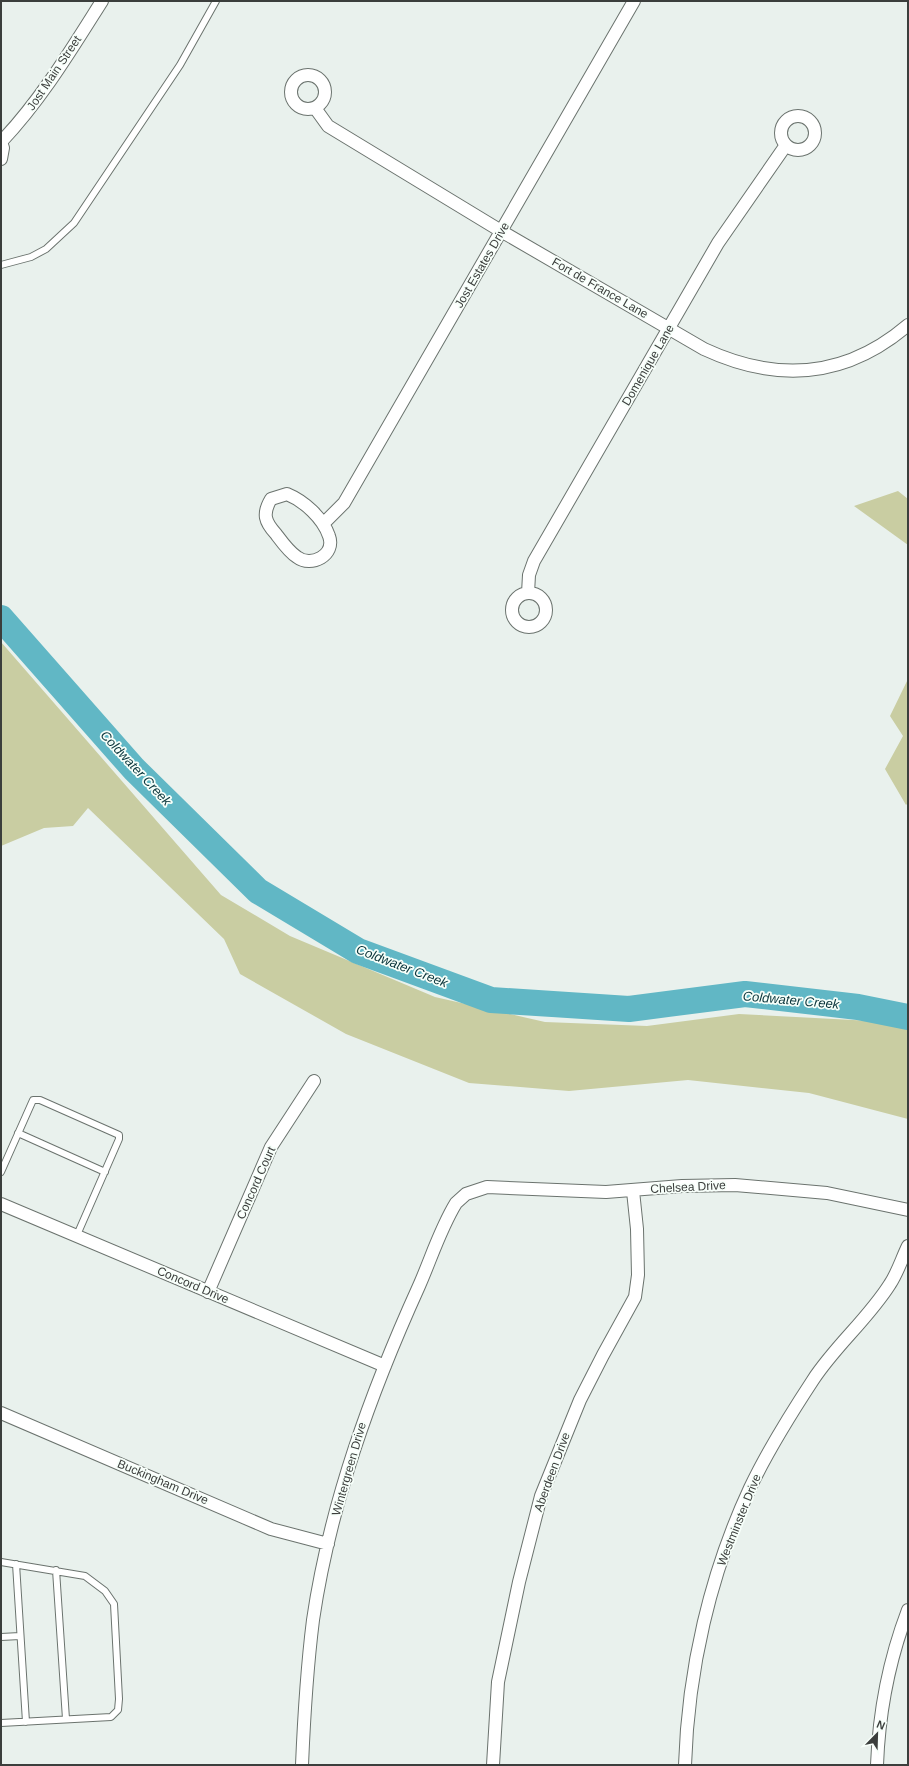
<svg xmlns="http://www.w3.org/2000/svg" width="909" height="1766" font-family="Helvetica,sans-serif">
<rect width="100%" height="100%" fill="#e9f1ed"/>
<path fill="#c9cda2" d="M898 491 908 499V545L854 506Z
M1 642 221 895 290 936 435 997 545 1022 647 1026 739 1014 872 1021 908 1025V1119L809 1093 688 1080 569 1091 469 1083 346 1034 240 974 224 939 88 808 73 826 44 828 1 846Z
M908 679V803L906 805 885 769 903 736 890 716Z"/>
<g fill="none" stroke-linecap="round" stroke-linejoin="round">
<path stroke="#61b7c5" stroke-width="26" d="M1 618 134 769 258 891 358 951 491 1000 629 1009 745 994 858 1007 908 1017"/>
<g stroke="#6b736e" stroke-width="8">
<path id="service" d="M1 265 31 257 46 249 74 223 180 65 216 1
M18 1133 105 1172
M1 1172 33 1100H40L119 1135V1139L77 1235
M1 1562 85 1576 105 1591 114 1604 119 1699 118 1710 111 1717 1 1723
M16 1564 26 1722
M56 1570 66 1719
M1 1637 20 1636"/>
</g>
<g stroke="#6b736e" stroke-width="14">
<path id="minor" d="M291 92a17 17 0 1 1 34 0a17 17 0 1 1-34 0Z
M315 108 328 126 501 231 704 349C777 383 846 378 908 325
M781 133a17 17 0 1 1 34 0a17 17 0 1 1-34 0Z
M1 142C41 100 71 50 102 1
M1 142 3 148 1 159
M287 494C304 501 323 518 329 536 336 555 311 568 297 557 289 552 282 542 276 534 265 522 262 514 271 499Z
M323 524 344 503 634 1
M528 593 529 575 534 561 718 243 786 145
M512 610a17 17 0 1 1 34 0a17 17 0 1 1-34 0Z
M1 1204 385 1366
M208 1292 271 1147 314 1081
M1 1413 271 1529 328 1544
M302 1765C304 1717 307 1668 313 1620 330 1504 371 1392 419 1286 431 1259 440 1229 456 1203L466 1194 487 1187 606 1192 682 1186 735 1185 827 1193 908 1210
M493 1765 498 1682 519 1582 541 1496 580 1400 603 1355 635 1297 638 1275 637 1229 633 1191
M685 1765C688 1670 710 1574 750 1488 768 1450 790 1415 813 1380 835 1346 868 1319 890 1284 898 1272 902 1258 908 1246
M877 1765C879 1711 889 1660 908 1610"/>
</g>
<use href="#service" stroke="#fff" stroke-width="6"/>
<use href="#minor" stroke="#fff" stroke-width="12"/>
</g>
<g text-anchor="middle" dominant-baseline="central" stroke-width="3.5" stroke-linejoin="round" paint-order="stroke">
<g font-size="12" fill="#3b3e3c" stroke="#f7fffa">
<text transform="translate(54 73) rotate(-56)">Jost Main Street</text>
<text transform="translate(482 265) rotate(-60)">Jost Estates Drive</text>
<text transform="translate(600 288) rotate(30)">Fort de France Lane</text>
<text transform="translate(648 365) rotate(-60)">Domenique Lane</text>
<text transform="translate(256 1183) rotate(-66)">Concord Court</text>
<text transform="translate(688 1187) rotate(-3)">Chelsea Drive</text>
<text transform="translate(193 1285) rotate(23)">Concord Drive</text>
<text transform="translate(349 1469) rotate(-74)">Wintergreen Drive</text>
<text transform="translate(552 1472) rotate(-70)">Aberdeen Drive</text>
<text transform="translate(163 1482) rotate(23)">Buckingham Drive</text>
<text transform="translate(739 1520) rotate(-68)">Westminster Drive</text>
</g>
<g font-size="13" font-style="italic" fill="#0a353b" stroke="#f7fffa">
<text transform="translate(136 768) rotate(47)">Coldwater Creek</text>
<text transform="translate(402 966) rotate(21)">Coldwater Creek</text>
<text transform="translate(791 1000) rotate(5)">Coldwater Creek</text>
</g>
</g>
<rect width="909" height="1766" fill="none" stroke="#3b3e3c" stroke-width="4"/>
<g transform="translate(877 1734) rotate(23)" stroke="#f7fffa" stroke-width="3" paint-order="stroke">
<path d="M0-3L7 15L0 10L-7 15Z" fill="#3b3e3c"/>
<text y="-6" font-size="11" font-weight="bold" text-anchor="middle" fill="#3b3e3c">N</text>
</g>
</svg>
